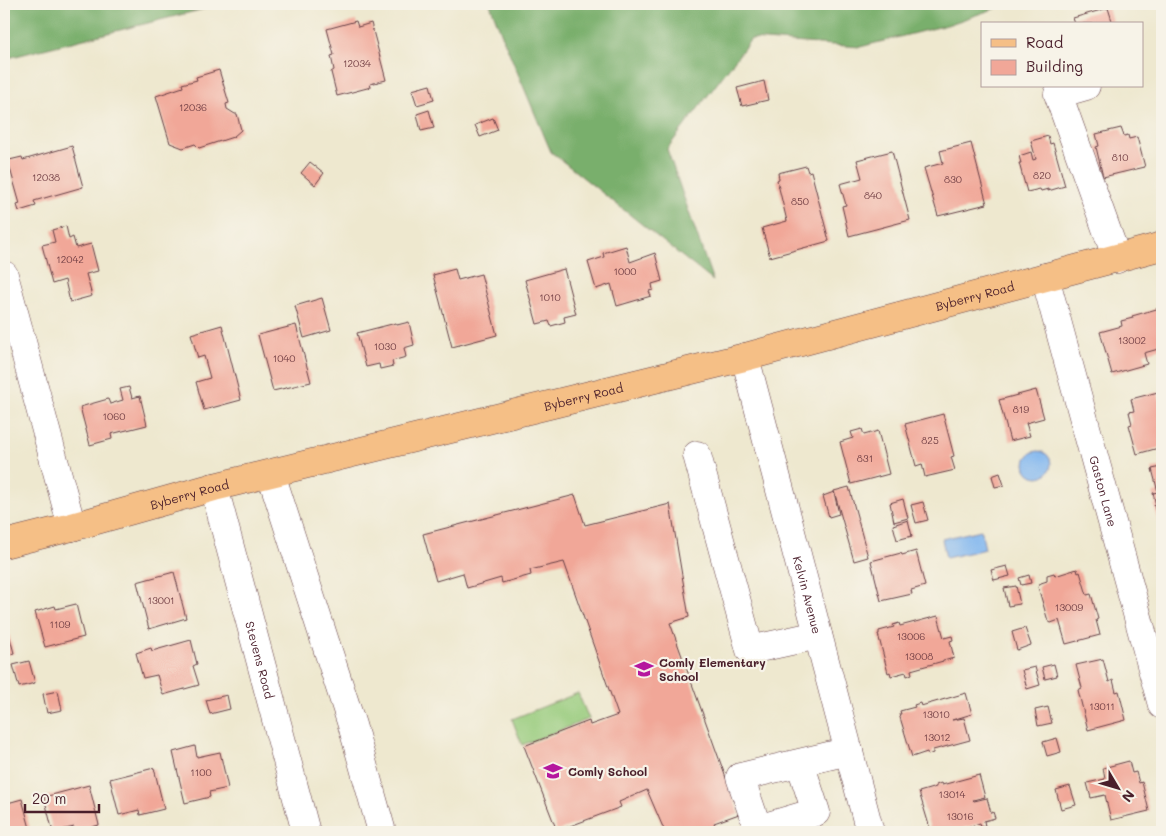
<svg xmlns="http://www.w3.org/2000/svg" width="1166" height="836" font-family="Mali,sans-serif">
<rect width="100%" height="100%" fill="#f7f3e8"/>
<filter id="ink" filterUnits="userSpaceOnUse"><feTurbulence type="fractalNoise" baseFrequency=".02" numOctaves="2"/><feDisplacementMap in="SourceGraphic" scale="10" xChannelSelector="R" yChannelSelector="G"/><feConvolveMatrix kernelMatrix="1 2 1 2 8 2 1 2 1" color-interpolation-filters="sRGB"/></filter>
<filter id="wash" filterUnits="userSpaceOnUse"><feTurbulence type="fractalNoise" baseFrequency=".0096" numOctaves="4" result="noise"/><feDisplacementMap in="SourceGraphic" scale="20" xChannelSelector="R" yChannelSelector="G"/><feGaussianBlur stdDeviation="1.12" result="paint"/><feColorMatrix in="noise" values="0 0 0 0 0 0 0 0 0 0 0 0 0 0 0 0 0 1.4 0 .05"/><feComposite in="paint" operator="in"/></filter>
<g filter="url(#wash)">
<rect width="100%" height="100%" fill="#eee8cf"/>
<path fill="#97cb7c" stroke="#707554" d="M578 693 589 719 522 745 512 719Z"/>
<path fill="#79af6c" stroke="#62674c" d="M4 4H224L4 59Z
M490 4H1008L947 25 860 47 751 39 667 149 713 281 551 152 503 38Z"/>
<path fill="#80b6ef" stroke="#656a8d" d="M1025 464a13 13 0 1 1 26 0a13 13 0 1 1-26 0Z
M981 530 985 549 946 558 942 539Z"/>
<g id="blocks">
<path fill="#f1a798" d="M1108 8 1113 24H1075L1073 18Z
M356 21 358 27 371 23 386 80 370 84 371 87 337 96 331 72 334 70 331 56 334 55 327 29Z
M219 70 229 103 226 104 227 109 235 114H237L241 130 233 137 199 148 195 144 183 148 170 143 156 96 183 87 182 84 197 80 196 77Z
M764 81 768 100 742 106 737 88Z
M430 85 434 100 417 105 412 90Z
M429 110 434 128 421 131 417 114Z
M493 118 498 130 480 137 475 125Z
M1121 128 1124 136 1128 135 1129 139 1137 137 1145 167 1103 177 1096 147 1099 146 1096 134Z
M1048 136 1050 144 1053 143 1065 186 1048 191V189L1041 191 1040 189 1027 192 1019 163H1021L1019 156 1031 152 1033 160 1036 159 1031 141Z
M971 143 987 204 938 216 924 168 943 163 940 151Z
M72 146 83 187 34 201 36 206 19 211 17 205 20 204 9 165 6 166 5 161 22 157 23 160Z
M892 151 910 220 849 236 842 206 846 205 840 184 862 178 857 160Z
M310 162 324 173 315 185 301 173Z
M806 166 808 172 811 171 829 241 770 257 762 228 787 221 777 180 779 179 778 173Z
M66 226 69 239 73 237 76 248 91 244 98 271 86 274 92 296 70 302 65 280 52 284 42 245 55 242 52 230Z
M626 246 630 262 655 253 662 281 652 284 653 290 649 291 651 296 617 306 611 284 596 289 588 262 604 257 603 253Z
M455 269 458 280 481 274 497 335 452 347 433 275Z
M564 269 576 314 564 317 565 322 551 326 549 321 537 324 525 280Z
M322 298 331 330 304 338 295 306Z
M1160 308 1162 314V348L1144 353 1147 364 1112 374 1100 332 1122 326 1121 321 1133 318 1132 316Z
M409 322 414 345 404 348 406 357 392 361 393 366 380 369 379 364 366 367 357 333 396 323 397 325Z
M222 325 241 400 204 410 196 382 210 378 204 356 198 358 191 334Z
M296 325 311 382 273 391 258 335Z
M129 387 132 398 140 396 147 425 111 434 112 439 90 445 80 407 108 399 110 404 123 400 120 389Z
M1036 390 1044 418 1026 423 1030 436 1010 441 999 400Z
M1158 392 1161 404 1162 403V447L1137 454 1129 425 1132 424 1129 412 1134 411 1131 399Z
M943 414 954 456 951 457 955 470 925 477 922 464 916 466 905 424Z
M862 429 864 435 878 431 889 474 851 484 840 442 853 438 851 432Z
M1162 467V535L1154 505H1156L1153 493 1158 492 1152 469Z
M1000 473 1004 485 995 487 992 476Z
M849 487 868 557 854 561 834 491Z
M834 492 839 514 829 517 823 496Z
M575 495 585 525 670 504 689 617 670 623 739 814 714 823 718 832H694L693 831 665 832 647 790 619 802 621 807 557 831 524 746 589 721 590 725 618 715 564 562 530 570 531 575 502 583 501 578 467 588 463 573 436 581 423 534Z
M903 499 908 518 894 522 890 503Z
M923 502 928 520 916 523 911 505Z
M908 520 912 536 897 540 893 525Z
M916 551 925 586 911 590 912 594 881 601 871 561 901 553 902 555Z
M1007 566 1010 576 994 580 991 570Z
M1077 569 1078 573 1080 572 1087 595 1091 594 1098 619 1096 620 1100 635 1066 644 1059 620 1051 623 1048 621 1038 587 1041 583 1047 581V575L1054 573 1055 576Z
M174 572 186 618 149 629 137 582Z
M1029 575 1031 583 1021 585 1019 578Z
M1016 586 1020 604 1008 606 1004 588Z
M76 604 84 637 45 647 35 612 55 606 56 609Z
M938 616 944 638 952 636 953 640 950 641 954 658 911 670 912 674 907 676 906 672 891 676 890 672 888 673 878 634H879V631L894 627 893 625 899 623 900 626Z
M4 620H5L14 653 4 656Z
M1025 628 1031 645 1017 650 1012 632Z
M191 640 197 664 193 666 199 685 163 695 157 675 143 678 136 653 151 648 152 651Z
M1103 659 1109 682 1113 680 1116 692 1119 691 1126 720 1088 730 1078 690 1082 688 1076 665Z
M29 661 35 683 19 687 13 665Z
M1054 664 1057 676 1045 679 1042 667Z
M1035 667 1040 685 1027 689 1022 670Z
M58 691 62 710 47 713 43 694Z
M966 693 972 714 952 720 964 718 970 740 933 750V753L928 755 927 752 912 757 899 714H901L900 711 915 707 914 705 920 703 921 706Z
M227 695 230 709 210 714 206 700Z
M1048 707 1052 723 1038 726 1035 710Z
M1057 738 1061 752 1047 756 1043 742Z
M195 746 197 757 220 752 228 788 209 792 210 797 185 803 173 752Z
M1129 761 1132 773 1136 772 1139 783 1142 782 1149 811 1111 820 1105 795 1091 798 1087 783 1105 779 1103 768Z
M154 768 164 809 140 815 139 810 119 815 110 779Z
M979 775 985 797 973 800 974 801 987 798 991 813 993 812 995 818 984 821 985 826 981 827 980 823 954 831V832H931L919 792 936 787V785L941 783 942 785Z
M89 785 99 825 75 832 74 827 53 832 44 797Z
M1070 786 1076 805 1061 809 1056 790Z
M22 799 31 832H4V804Z"/>
</g>
</g>
<g filter="url(#ink)">
<use href="#blocks" fill-opacity="0" stroke="#633d44" stroke-width="1"/>
<g fill="none" stroke-linecap="round" stroke-linejoin="round">
<g stroke="#633d44" stroke-width="29">
<g id="minor">
<path d="M1086 86 1058 94 1117 259"/>
<path d="M4 275 72 527"/>
<path id="s1" d="M1045 277 1162 705"/>
<path id="s2" d="M745 357 870 832"/>
<path d="M697 455 750 650 818 635"/>
<path d="M271 474 352 725 382 832"/>
<path id="s3" d="M214 487 306 832"/>
<path d="M800 763 816 812 758 829 740 777 849 751"/>
</g>
</g>
<g stroke="#633d44" stroke-width="29">
<g id="major">
<path id="s4" d="M4 544 72 527 214 487 745 357 1162 246"/>
</g>
</g>
<use href="#minor" stroke="#fff" stroke-width="28"/>
<use href="#major" stroke="#f5bf86" stroke-width="28"/>
</g>
</g>
<defs>
<g id="school-bare" transform="scale(1.5)"><path d="M0-5L7-2L0 1L-7-2ZM-4 1L0 2.5L4 1V4Q0 6-4 4Z" fill="#b5179e" stroke="#f7f3e8" stroke-width="2.5" paint-order="stroke"/></g>
</defs>
<g fill-rule="evenodd">
<use href="#school-bare" x="644" y="669"/>
<use href="#school-bare" x="553" y="771"/>
</g>
<g text-anchor="middle" dominant-baseline="central" stroke-width="4.5" stroke-linejoin="round" paint-order="stroke">
<g font-size="10" fill="#744146">
<text x="357" y="63">12034</text>
<text x="193" y="107">12036</text>
<text x="1120" y="157">810</text>
<text x="1042" y="175">820</text>
<text x="46" y="177">12038</text>
<text x="953" y="179">830</text>
<text x="873" y="195">840</text>
<text x="800" y="201">850</text>
<text x="70" y="259">12042</text>
<text x="625" y="271">1000</text>
<text x="550" y="297">1010</text>
<text x="1132" y="340">13002</text>
<text x="385" y="346">1030</text>
<text x="284" y="358">1040</text>
<text x="1021" y="409">819</text>
<text x="114" y="416">1060</text>
<text x="930" y="440">825</text>
<text x="865" y="458">831</text>
<text x="161" y="600">13001</text>
<text x="1069" y="607">13009</text>
<text x="60" y="624">1109</text>
<text x="911" y="636">13006</text>
<text x="919" y="656">13008</text>
<text x="1102" y="706">13011</text>
<text x="936" y="714">13010</text>
<text x="937" y="737">13012</text>
<text x="201" y="772">1100</text>
<text x="952" y="794">13014</text>
<text x="960" y="816">13016</text>
</g>
<g font-size="12" fill="#4a1f2b" stroke="#f7f3e8">
<text stroke="none"><textPath href="#s4" startOffset="1002">Byberry Road</textPath></text>
<text stroke="none"><textPath href="#s4" startOffset="598">Byberry Road</textPath></text>
<text stroke="none"><textPath href="#s1" startOffset="222">Gaston Lane</textPath></text>
<text stroke="none"><textPath href="#s4" startOffset="192">Byberry Road</textPath></text>
<text stroke="none"><textPath href="#s2" startOffset="246">Kelvin Avenue</textPath></text>
<text stroke="none"><textPath href="#s3" startOffset="179">Stevens Road</textPath></text>
</g>
<g font-size="12" font-weight="bold" fill="#4a1f2b" stroke="#f7f3e8" text-anchor="start">
<text x="659" y="662">Comly Elementary<tspan x="659" dy="14">School</tspan></text>
<text x="568" y="771">Comly School</text>
</g>
</g>
<rect width="1166" height="836" fill="none" stroke="#f7f3e8" stroke-width="20"/>
<rect x="981" y="22" width="162" height="65" fill="#f7f3e8" stroke="#b29e9c"/>
<rect x="991" y="39" width="25" height="8" fill="#f5bf86" stroke="#b29e9c"/>
<text x="1026" y="48" font-size="15" fill="#4a1f2b">Road</text>
<rect x="991" y="60" width="25" height="15" fill="#f1a798" stroke="#b29e9c"/>
<text x="1026" y="72" font-size="15" fill="#4a1f2b">Building</text>
<g transform="translate(1118 788) rotate(128)" stroke="#f7f3e8" stroke-width="4" paint-order="stroke">
<path d="M0-4L9 19L0 12L-9 19Z" fill="#4a1f2b"/>
<text y="-8" font-size="14" font-weight="bold" text-anchor="middle" fill="#4a1f2b">N</text>
</g>
<path d="M25 804v8h74v-8" fill="none" stroke="#4a1f2b" stroke-width="2.5"/>
<text x="32" y="804" font-size="15" fill="#4a1f2b" stroke="#f7f3e8" stroke-width="4" paint-order="stroke">20 m</text>
</svg>
